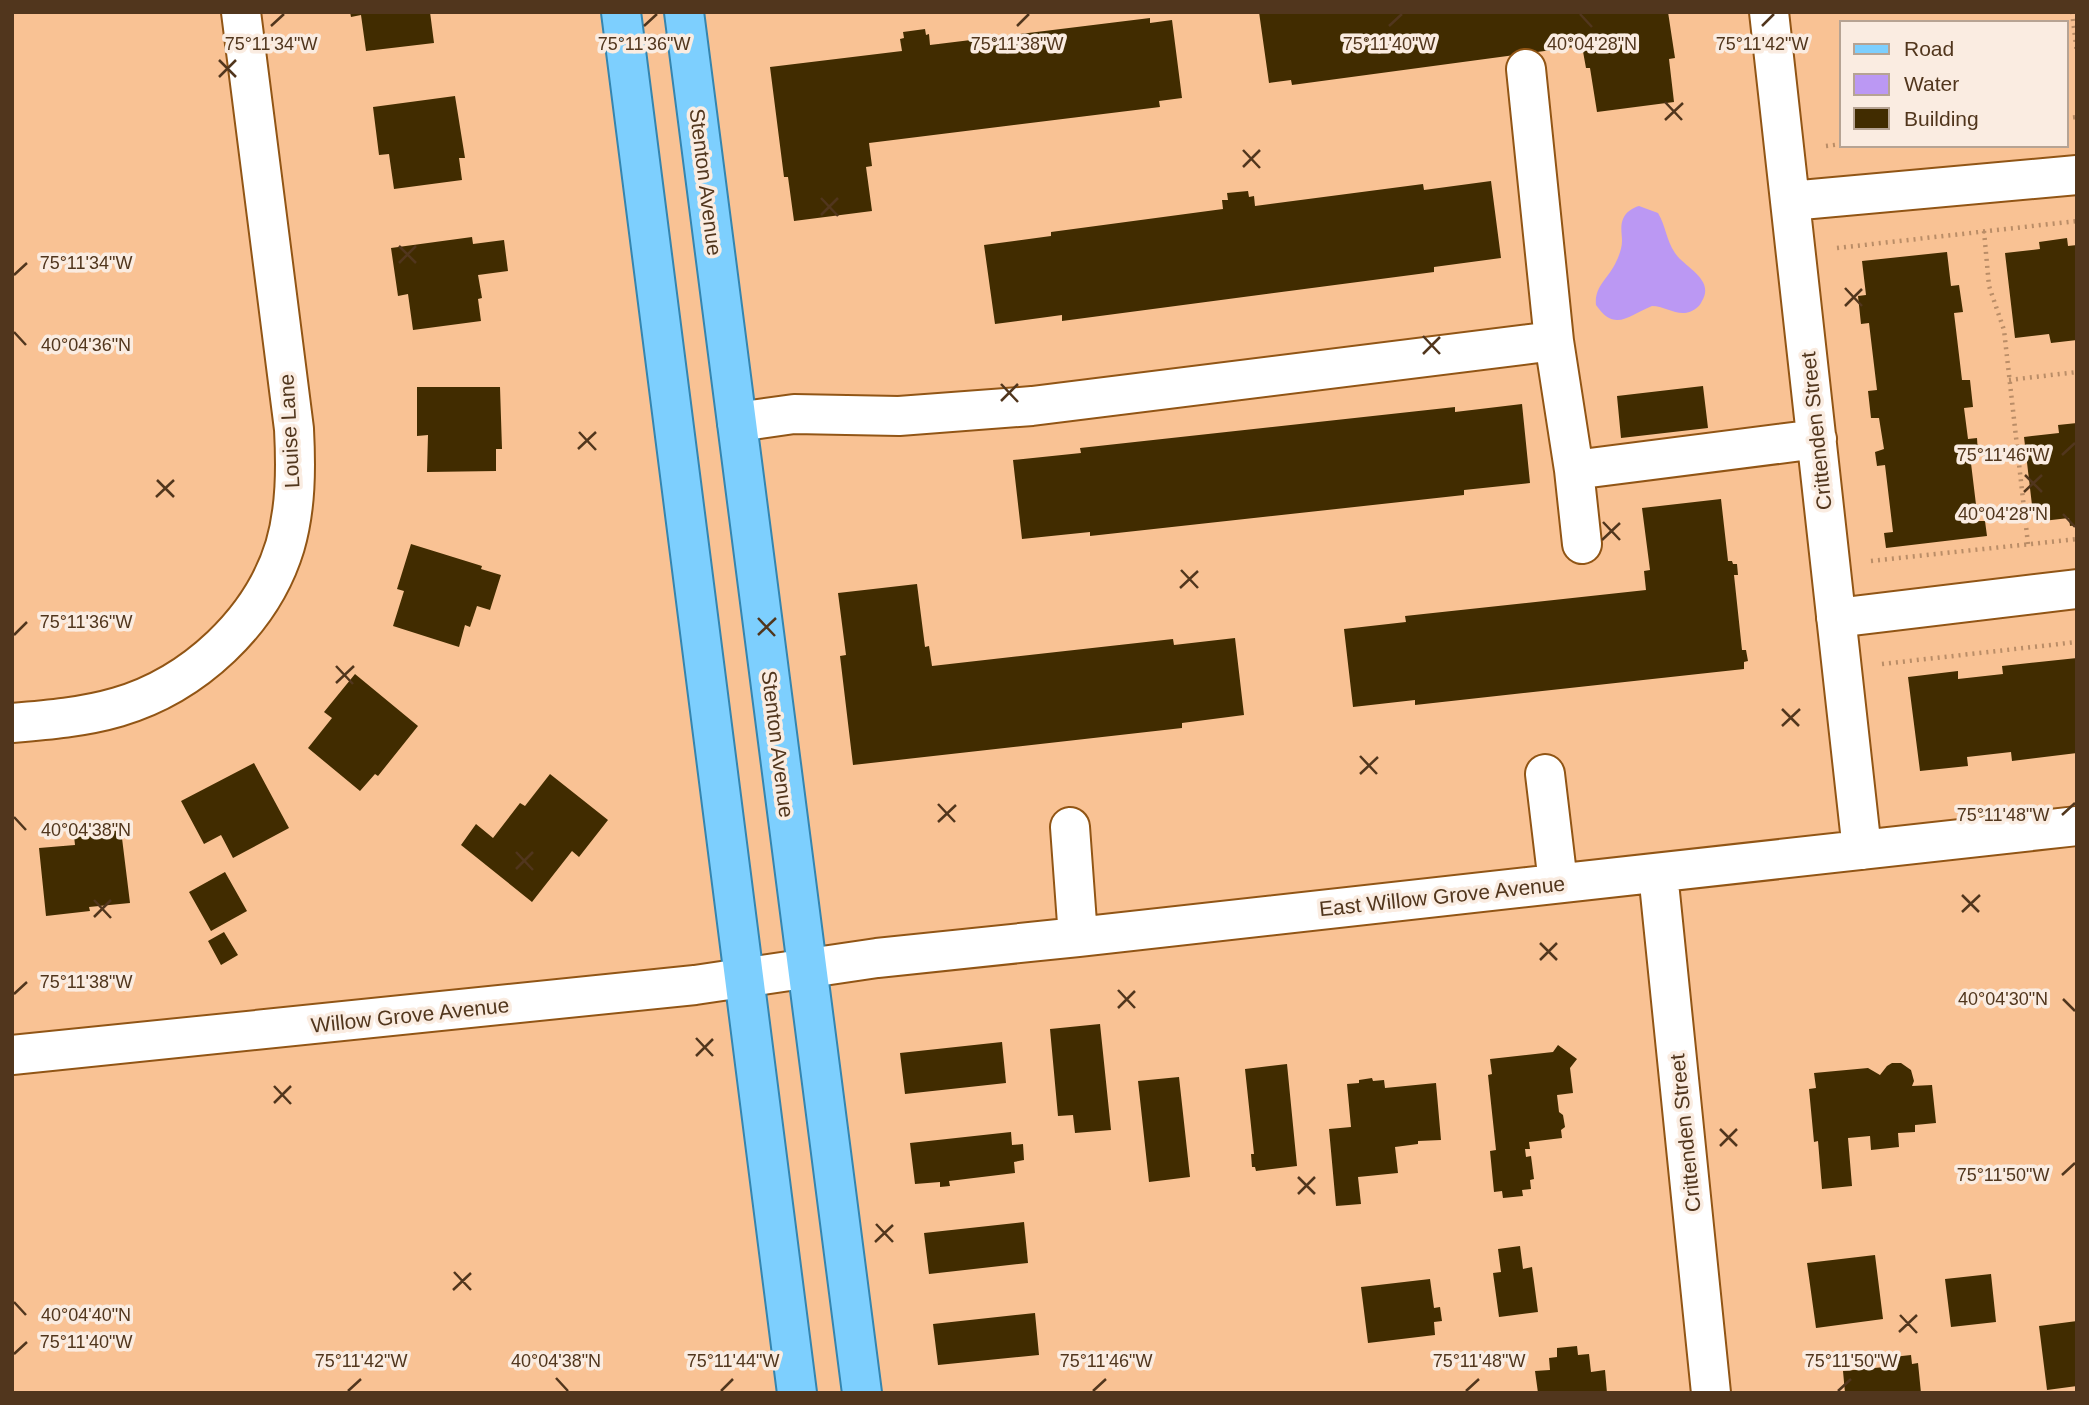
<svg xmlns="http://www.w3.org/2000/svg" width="2089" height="1405" font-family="Helvetica,sans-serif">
<rect width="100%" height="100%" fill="#f9c294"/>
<path fill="#bb98f3" d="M1639 206 1658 213C1666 226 1666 240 1675 253 1685 268 1715 279 1702 301 1699 308 1692 312 1685 313 1674 314 1663 306 1652 306 1629 315 1615 333 1596 305 1594 286 1609 278 1616 262 1619 256 1622 248 1622 241 1622 234 1620 226 1623 219 1626 212 1632 208 1639 206Z"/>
<path fill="#412c00" d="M350 12H430L434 43 366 51 361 15 351 17Z
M1259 12H1668L1675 58 1669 59 1674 102 1597 112 1590 68H1586L1582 46 1292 85 1291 80 1269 83Z
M1150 18V23L1172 20 1182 98 1159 101 1160 107 869 143 872 166 866 167 872 211 794 221 788 177H784L770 67 902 51 900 39 904 38 903 32 925 29 926 35 929 34 930 45Z
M455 96 465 158H459L462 180 394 189 389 154 379 155 373 107Z
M1491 181 1501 258 1434 267V272L1062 321V315L995 324 984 245 1051 236V232L1223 209 1222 200H1228L1227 193 1248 191 1249 197 1254 196 1255 206 1423 184 1424 190Z
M472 237 473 244 504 240 508 271 478 275 482 298 478 299 481 321 413 330 408 294 398 296 391 248Z
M2067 238 2068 246 2077 245V340L2051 343 2049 334 2015 338 2005 253 2040 249 2039 242Z
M1947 252 1951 286 1959 285 1963 312 1954 313 1962 380H1970L1973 407 1964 408 1968 439 1977 438 1978 454 1970 455 1978 521H1985L1987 536 1886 548 1884 533 1893 532 1885 465 1877 466 1875 452 1884 449 1879 418H1871L1868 391 1877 390 1869 323 1861 324 1858 296 1866 295 1862 261Z
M1703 386 1708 428 1621 438 1617 396Z
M417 387H500L502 449H496V471L427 472 428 435 417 436Z
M1522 404 1530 483 1464 490V495L1090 536V532L1022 539 1013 460 1081 453 1080 448 1455 407V412Z
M2077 423V525L2070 526 2069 518 2034 522 2024 437 2059 433 2058 425Z
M1721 499 1728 561H1732L1733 564H1737L1738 575H1734L1742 650H1746L1748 661 1744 662V669L1415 705V700L1353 707 1344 629 1406 622 1405 616 1646 590 1644 571 1650 570 1642 508Z
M411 544 482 566 481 569 501 575 490 610 477 606 470 627 465 625 459 647 393 626 404 591 397 589Z
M917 584 925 647 929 646 932 666 1173 639 1174 645 1235 638 1244 715 1182 723V728L853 765 840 656 846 655 838 593Z
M2077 658V753L2012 761 2011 752 1967 757 1968 766 1920 771 1908 677 1958 671V679L2003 674 2002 666Z
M355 674 418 726 378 776 375 774 360 791 308 748 332 718 324 712Z
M254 763 289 828 233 858 221 835 204 844 181 801Z
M550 774 608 820 579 857 572 851 532 902 461 845 476 824 493 838 520 803 525 806Z
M121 830 130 903 89 907 90 911 46 916 39 848 75 845 74 836Z
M225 872 247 911 211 931 189 892Z
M224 932 238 955 221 965 208 941Z
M1100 1024 1111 1130 1075 1133 1073 1115 1058 1116 1050 1029Z
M1002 1042 1006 1083 905 1094 900 1053Z
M1558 1045 1577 1059 1570 1068 1573 1093 1557 1095 1559 1112 1563 1115 1565 1127 1561 1130 1562 1138 1529 1142 1530 1149H1525L1526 1157 1531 1156 1534 1179 1530 1180 1531 1189 1522 1190 1523 1196 1503 1198 1502 1191 1494 1192 1490 1151 1496 1150 1488 1075 1492 1074 1490 1059 1553 1052Z
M1892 1063H1901L1911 1070 1914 1081 1912 1086 1932 1085 1936 1123 1915 1125V1132L1898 1133 1899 1147 1871 1150 1870 1136 1848 1138 1852 1186 1822 1189 1818 1141 1814 1142 1809 1089 1816 1088 1814 1073 1868 1068 1880 1075 1887 1066Z
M1287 1064 1297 1166 1256 1171 1255 1167H1252L1251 1154H1254L1245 1069Z
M1179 1077 1190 1177 1149 1182 1138 1081Z
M1372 1078 1373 1081 1384 1080 1385 1088 1436 1083 1441 1140 1418 1141V1144L1395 1147 1398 1173 1358 1177 1361 1204 1336 1206 1329 1129 1351 1127 1347 1084 1359 1083V1080Z
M1011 1132 1012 1145 1023 1144 1024 1160 1014 1162 1015 1173 949 1181 950 1186 940 1187V1182L915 1184 910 1143Z
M1024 1222 1028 1263 929 1274 924 1233Z
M1520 1246 1523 1269 1532 1267 1538 1312 1499 1317 1493 1273 1501 1272 1498 1249Z
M1875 1255 1883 1319 1816 1328 1807 1263Z
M1991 1274 1996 1322 1951 1327 1945 1279Z
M1430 1279 1434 1308 1440 1307 1442 1321 1434 1322 1435 1335 1368 1343 1361 1287Z
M1035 1313 1039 1355 938 1365 933 1324Z
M2077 1321V1386L2047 1390 2039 1326Z
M1577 1346 1578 1355 1589 1354 1591 1372 1605 1370 1607 1393H1538L1535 1371 1550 1370 1549 1358 1557 1357V1348Z
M1911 1355 1912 1364 1918 1363 1921 1393H1845L1843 1371 1885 1367 1884 1358Z"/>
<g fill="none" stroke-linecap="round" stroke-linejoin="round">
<g stroke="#915515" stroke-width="42">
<path id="minor" d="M1769 12 1862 850
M1790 201 2077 175
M1554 341 1574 470 1582 544
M737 422 794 414 899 416 1032 406 1554 341 1526 69
M1574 470 1817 439
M1836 618 2077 589
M12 723C48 720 84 717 118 707 193 685 262 622 285 546 296 508 296 468 294 429L241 12
M1545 774 1558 883
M1070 827 1078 937
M1658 873 1711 1393
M12 1055 695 985 877 958 1078 937 2077 826"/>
</g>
<g stroke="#3585af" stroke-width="42">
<path id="major" d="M621 12 797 1393
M684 12 862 1393"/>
</g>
<path stroke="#ba8d67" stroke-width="4.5" stroke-dasharray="2 5" stroke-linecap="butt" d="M2072 12 2077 53
M2066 118 2077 117
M1826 146 1842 144
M1984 231 1989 286 2004 330 2028 544
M1837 248 2077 221
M2009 380 2077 372
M1871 561 2077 539
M1882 664 2077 642"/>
<use href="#minor" stroke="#fff" stroke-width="38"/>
<use href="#major" stroke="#7dcffe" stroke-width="38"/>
</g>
<path fill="none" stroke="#51361d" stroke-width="2.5" d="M1580 14 1592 27M271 26 284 14M644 26 657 14M1017 26 1029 14M1389 26 1402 14M1762 26 1774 14M219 60 236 77M219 77 236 60M1665 102 1682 120M1665 120 1683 103M1243 150 1260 168M1243 167 1260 150M821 198 838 216M821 215 838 198M399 246 416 263M399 263 416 246M14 275 27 263M1845 288 1862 306M1845 306 1862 289M14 332 26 345M1423 336 1440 354M1423 354 1440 337M1001 384 1018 402M1001 401 1018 384M579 432 596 450M578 449 596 432M2062 455 2075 443M2025 475 2042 492M157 480 174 497M2024 492 2042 475M156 497 174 480M2063 514 2075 527M1603 522 1620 540M1602 540 1620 523M1181 570 1198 588M1180 588 1198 571M758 618 775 636M14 635 27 622M758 635 776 618M336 666 353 684M336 683 354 666M1782 709 1799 726M1782 726 1800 709M1360 756 1377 774M1360 774 1378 757M938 804 955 822M2062 815 2075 803M14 817 26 830M938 822 956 805M516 852 533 870M516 869 533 852M1962 895 1979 912M94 900 111 918M1962 912 1980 895M94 917 111 900M1540 943 1557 960M1540 960 1557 943M1118 990 1135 1008M14 994 27 982M2063 999 2075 1011M1118 1008 1135 991M696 1038 713 1056M696 1056 713 1039M274 1086 291 1104M274 1103 291 1086M1720 1129 1737 1146M1720 1146 1737 1129M2062 1175 2075 1163M1298 1177 1315 1194M1298 1194 1315 1177M876 1224 893 1242M875 1242 893 1225M454 1272 471 1290M453 1290 471 1273M14 1302 26 1315M1900 1315 1917 1333M1899 1332 1917 1315M14 1354 27 1342M556 1378 568 1391M348 1391 361 1379M721 1391 733 1379M1093 1391 1106 1379M1466 1391 1479 1379M1838 1391 1851 1379"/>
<g text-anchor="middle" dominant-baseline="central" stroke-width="7" stroke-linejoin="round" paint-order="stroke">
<g font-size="21" fill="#51361d" stroke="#faece1">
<text transform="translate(706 182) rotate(83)">Stenton Avenue</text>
<text transform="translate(289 431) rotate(-93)">Louise Lane</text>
<text transform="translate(1816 431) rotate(-96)">Crittenden Street</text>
<text transform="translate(778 744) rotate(83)">Stenton Avenue</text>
<text transform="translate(1442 896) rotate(-6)">East Willow Grove Avenue</text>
<text transform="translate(410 1015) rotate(-6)">Willow Grove Avenue</text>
<text transform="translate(1685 1133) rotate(-96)">Crittenden Street</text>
</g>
</g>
<g font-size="18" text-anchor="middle" fill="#51361d" stroke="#faece1" stroke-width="7" stroke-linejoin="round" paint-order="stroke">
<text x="271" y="50">75°11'34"W</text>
<text x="644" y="50">75°11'36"W</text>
<text x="1017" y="50">75°11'38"W</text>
<text x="1389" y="50">75°11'40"W</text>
<text x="1762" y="50">75°11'42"W</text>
<text x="1592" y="50">40°04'28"N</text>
<text x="86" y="269">75°11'34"W</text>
<text x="86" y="351">40°04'36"N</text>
<text x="2003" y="461">75°11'46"W</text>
<text x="2003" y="520">40°04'28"N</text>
<text x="86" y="628">75°11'36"W</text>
<text x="2003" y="821">75°11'48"W</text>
<text x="86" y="836">40°04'38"N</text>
<text x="86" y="988">75°11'38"W</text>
<text x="2003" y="1005">40°04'30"N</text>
<text x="2003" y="1181">75°11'50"W</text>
<text x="86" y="1321">40°04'40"N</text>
<text x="86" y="1348">75°11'40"W</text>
<text x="556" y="1367">40°04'38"N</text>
<text x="361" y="1367">75°11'42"W</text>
<text x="733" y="1367">75°11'44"W</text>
<text x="1106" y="1367">75°11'46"W</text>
<text x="1479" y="1367">75°11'48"W</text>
<text x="1851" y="1367">75°11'50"W</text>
</g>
<rect width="2089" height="1405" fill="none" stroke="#51361d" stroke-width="28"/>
<rect x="1840" y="21" width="228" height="126" fill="#faece1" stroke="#b6a393" stroke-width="2"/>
<rect x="1854" y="44" width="35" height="10" fill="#7dcffe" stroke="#b6a393" stroke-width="2"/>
<text x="1904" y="56" font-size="21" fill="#51361d">Road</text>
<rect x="1854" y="74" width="35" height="21" fill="#bb98f3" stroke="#b6a393" stroke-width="2"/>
<text x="1904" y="91" font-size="21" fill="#51361d">Water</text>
<rect x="1854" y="108" width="35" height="21" fill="#412c00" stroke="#b6a393" stroke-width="2"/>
<text x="1904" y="126" font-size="21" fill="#51361d">Building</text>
</svg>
